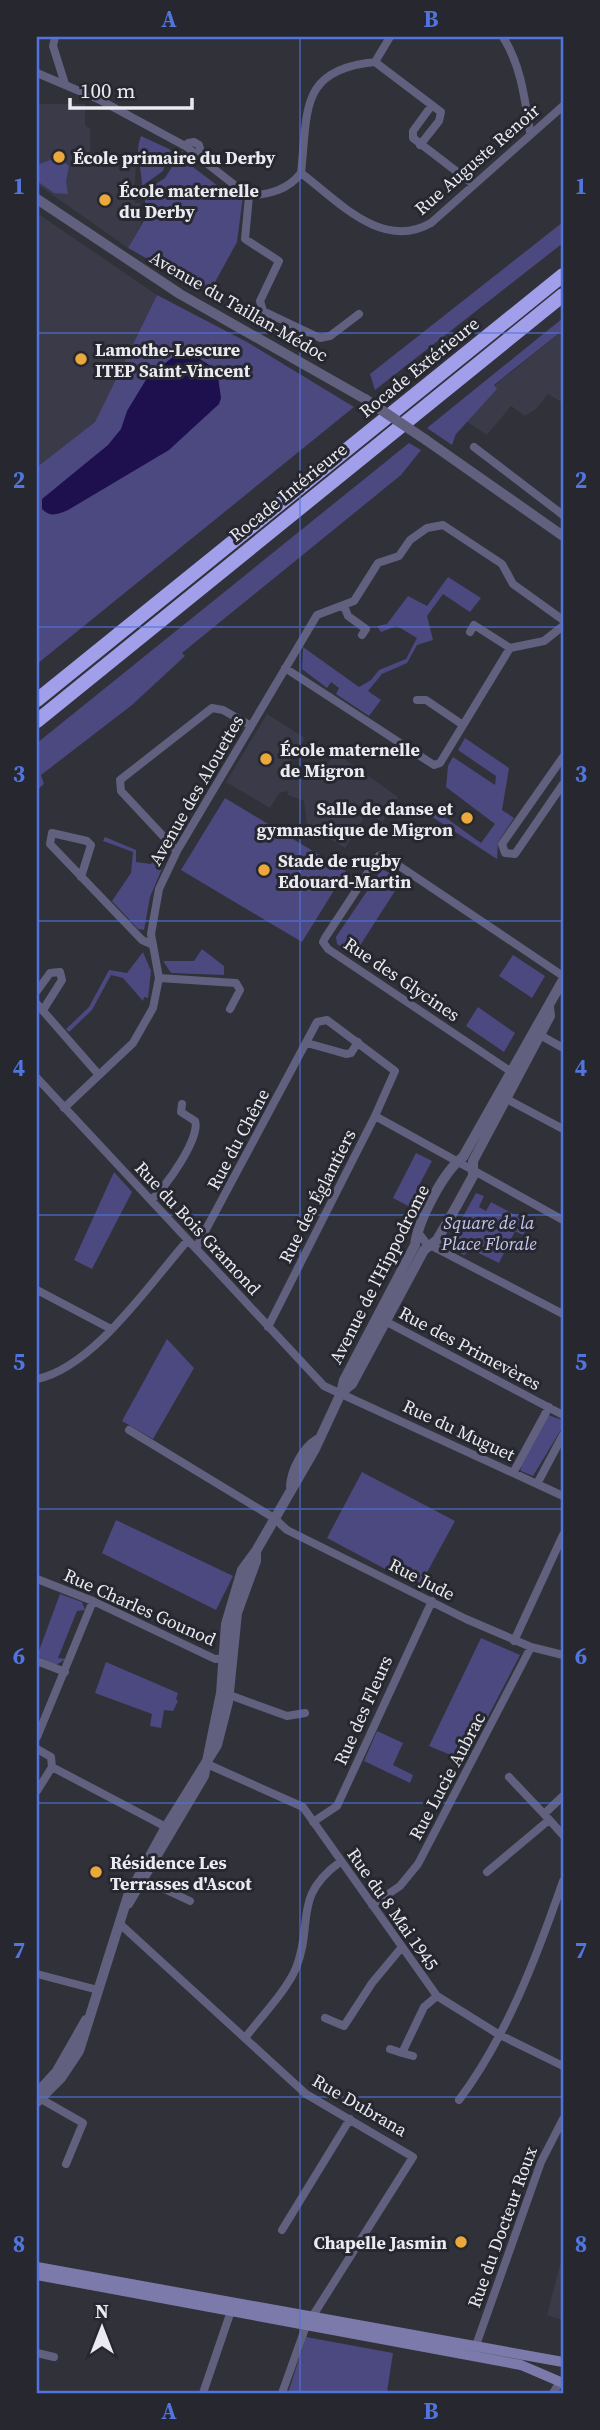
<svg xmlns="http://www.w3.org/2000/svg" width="600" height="2430" font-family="'Source Serif 4',serif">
<rect width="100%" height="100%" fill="#31313a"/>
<path fill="#3a3a48" d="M37 104H85V125L90 129 91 166H136L134 196 135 203H140L141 225 128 248 37 184Z
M37 213 157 295 95 422 37 467Z
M563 330V403L548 394 536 409 525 416 511 406 487 435 466 421 496 389 494 386Z
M267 714 305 738 289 763 315 780 336 753 398 797 383 822 367 813 345 848 307 825 304 801 288 795 287 791 279 793 270 808 226 782Z
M561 2261 563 2262V2320L547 2315Z"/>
<path fill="#4c4880" d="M141 136 171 150 163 171 142 186C142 168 134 154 141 136Z
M182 151 189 155 185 161 234 198 238 193 243 196 237 242 209 293 128 248 145 219V191L165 178Z
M58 157 69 166 66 181 68 194 54 193 37 181V165Z
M563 222V243L375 390 370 374Z
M157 295 247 342 354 407 37 664V467L95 422Z
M563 318V330L494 385 497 389 456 434 452 445 427 428Z
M409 443 421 450 401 475 182 653 185 656 132 705 41 775 44 784 37 790V743Z
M448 577 481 598 470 612 443 594 427 616 433 640 417 645 407 663 382 674 368 691 381 700 369 716 336 694 339 688 331 682 327 688 302 669 303 647 359 687 371 680 379 670 406 659 417 638 397 626 381 632 377 626 387 624 408 596 427 606Z
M465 738 509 768 502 810 514 818 498 842 497 859 423 811 428 805 481 843 495 824 446 787 448 766 453 757 495 785 496 776 458 750Z
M225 798 346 871 302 942 181 870Z
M105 837 136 850V862L151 864 164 848 166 859 150 897 144 930 138 929 112 901 131 873 133 852 103 841Z
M382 869 402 880 354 955 337 944 336 937Z
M202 949 224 966V975L171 973 163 961H194Z
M143 952 151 971 148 998 144 997 143 1001 123 978 111 975 92 1010 69 1032 66 1029 89 1007 109 970 127 973Z
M513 955 545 976 532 998 499 976Z
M478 1007 515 1033 504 1052 466 1026Z
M416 1153 432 1161 416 1191 418 1211 393 1198Z
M114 1172 132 1192 92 1269 74 1260Z
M476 1193 484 1196 479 1207 486 1211 491 1202 530 1223 523 1235 515 1231 499 1263 470 1249 464 1255 447 1245Z
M167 1339 194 1368 153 1439 122 1421Z
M548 1415 562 1420 563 1426 533 1476 521 1471 520 1466Z
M362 1472 455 1521 419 1587 327 1538Z
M116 1520 233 1576 216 1610 102 1553Z
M60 1594 82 1602 85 1610 77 1611 58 1658 66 1659 56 1665 37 1656Z
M481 1638 520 1655 465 1761 429 1746Z
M106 1662 178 1693 176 1699 178 1701 173 1711 164 1710 161 1728 150 1726 152 1714 95 1693Z
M377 1731 403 1743 393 1765 413 1775 410 1783 364 1761Z
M306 2337 393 2353 387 2392 391 2393H288Z"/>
<path fill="#1e0f4f" d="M180 351 192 354 217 370 221 398 219 404 169 450 68 510C58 514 51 518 42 509V499L108 445 121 429 127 411 147 378Z"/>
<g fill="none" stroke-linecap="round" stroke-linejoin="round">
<path stroke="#61607f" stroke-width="8" d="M55 37 53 46 65 84
M503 37C521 65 525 100 530 132
M375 62 390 37
M37 73 98 99 187 147
M432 105 413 131V138L473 184
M203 160 199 145 194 142 188 143 187 147C207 164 228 180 249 196 270 194 288 190 301 173
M301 173C338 201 382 251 431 223L563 106
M301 173C308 111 299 69 375 62L441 112 439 121 420 145
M249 196 245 239 279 261 260 301 263 311 320 338 330 336 359 314
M474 447 563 515
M344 606 348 616 366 629 362 635
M470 632 474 625 510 648
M285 668 434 765 440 763 510 648 544 641 563 626
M417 700H426L463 725
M563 757 502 844 505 853 515 854 563 784
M177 851 121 791 120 780 212 708 223 710 251 726
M81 877 91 845 87 841 52 833 50 844 142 940 151 944
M159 978 236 983 240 990 230 1009
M37 991 50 973 60 972 62 980 43 1010
M37 1004 99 1075
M540 1035 563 1048
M307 1043 346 1054 351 1053 358 1042
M510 1071 328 949 323 942 325 938 379 856 383 855 563 976
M37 1078 324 1386 563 1496
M501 1096 563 1129
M64 1108 133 1043 153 1008 159 978 151 934 159 889 177 851 317 615 354 601 378 563 399 556 410 540 427 528 443 525 502 564 513 584 563 620
M151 1200C165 1189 201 1137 195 1121L181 1112 182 1104
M417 1231 426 1243 563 1314
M196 1248 317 1022 327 1020 395 1071 375 1116 563 1220
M37 1290 111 1329
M383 1320 563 1415
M268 1327 375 1116
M37 1379C94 1367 150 1283 188 1240
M129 1430 274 1518 287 1530 466 1619 531 1647 563 1655
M513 1473 549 1407
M538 1482 563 1435
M37 1579 93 1601 215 1659 228 1658
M514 1641 563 1535
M37 1661 65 1672
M224 1693 287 1716 305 1713
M37 1737 93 1601
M37 1749 51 1757 52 1767
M207 1764 303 1807 437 1996 498 2034 563 2066
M509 1777 544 1814
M37 1791 52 1767 166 1827
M563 1796 544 1814 563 1835
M313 1822 337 1806 432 1601
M487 1872 549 1820
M145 1880 190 1901
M372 1905 400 1886 418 1864 531 1647
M120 1924 306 2094 413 2157 312 2317
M37 1974 98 1990
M325 2018 344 2026 372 1983 402 1947
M245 2038C260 2018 287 1990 296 1968 314 1923 292 1897 340 1862
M390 2049 402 2053
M413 2056 402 2053 424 2007 437 1996
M41 2099 83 2123 66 2164
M459 2100C507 2036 537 1956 563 1881
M282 2230 350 2119
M475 2348 541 2162 563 2119
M37 2353 54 2357
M203 2393 231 2311
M282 2393 306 2326
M553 2393 560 2382"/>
<path stroke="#61607f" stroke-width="10" d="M37 199 180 294 365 399
M426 440 563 536
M341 1393 352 1384 424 1250 437 1240 456 1207 473 1176V1161L550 1016 549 1007
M291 1486C292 1470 303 1449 317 1440
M128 1904 204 1776 221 1693 226 1624 242 1570 256 1551
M37 2093 57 2071 86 2020
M37 2102 61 2078 79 2051 128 1896 166 1827 217 1745 228 1702 237 1613 256 1561V1551L315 1449 341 1393 344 1380 415 1245C418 1221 443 1172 463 1157L563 980"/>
<path stroke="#7b7aaa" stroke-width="10" d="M37 2267 563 2362
M37 2275 521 2365 563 2383"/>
<path stroke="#a19eea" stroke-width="14" d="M37 700 563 275
M37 721 563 295"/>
<path stroke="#61607f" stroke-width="10" d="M365 399 426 440"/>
</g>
<path fill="none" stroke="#5075de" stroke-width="2" stroke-opacity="0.55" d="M300 37V2393M37 333H563M37 627H563M37 921H563M37 1215H563M37 1509H563M37 1803H563M37 2097H563"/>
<g fill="#eca93b" stroke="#272730" stroke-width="2.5">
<circle cx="59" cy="157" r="7"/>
<circle cx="105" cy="200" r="7"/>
<circle cx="81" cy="359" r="7"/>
<circle cx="266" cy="759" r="7"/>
<circle cx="467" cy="818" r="7"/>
<circle cx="264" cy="870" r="7"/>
<circle cx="96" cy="1872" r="7"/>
<circle cx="461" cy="2242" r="7"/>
</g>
<g text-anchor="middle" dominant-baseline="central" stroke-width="6" stroke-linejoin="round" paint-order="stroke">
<g font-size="18" font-weight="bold" fill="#eaeaf0" stroke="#272730" text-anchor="start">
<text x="73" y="157">École primaire du Derby</text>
<text x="119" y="190">École maternelle<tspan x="119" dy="21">du Derby</tspan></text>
<text x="95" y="349">Lamothe-Lescure<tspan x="95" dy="21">ITEP Saint-Vincent</tspan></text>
<text x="280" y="749">École maternelle<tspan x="280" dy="21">de Migron</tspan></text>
<text x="453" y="808" text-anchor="end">Salle de danse et<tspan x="453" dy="21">gymnastique de Migron</tspan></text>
<text x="278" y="860">Stade de rugby<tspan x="278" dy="21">Edouard-Martin</tspan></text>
<text x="110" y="1862">Résidence Les<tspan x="110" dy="21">Terrasses d'Ascot</tspan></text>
<text x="447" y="2242" text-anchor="end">Chapelle Jasmin</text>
</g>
<g font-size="18" fill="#eaeaf0" stroke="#272730">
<text transform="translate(477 159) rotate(-41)">Rue Auguste Renoir</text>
<text transform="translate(239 306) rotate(30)">Avenue du Taillan-Médoc</text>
<text transform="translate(419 367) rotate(-39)">Rocade Extérieure</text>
<text transform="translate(288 492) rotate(-39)">Rocade Intérieure</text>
<text transform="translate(196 790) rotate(-60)">Avenue des Alouettes</text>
<text transform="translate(402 979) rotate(34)">Rue des Glycines</text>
<text transform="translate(238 1139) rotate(-62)">Rue du Chêne</text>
<text transform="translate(317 1196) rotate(-63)">Rue des Églantiers</text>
<text transform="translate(198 1228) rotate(47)">Rue du Bois Gramond</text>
<text transform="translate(379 1274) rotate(-63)">Avenue de l'Hippodrome</text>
<text transform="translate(470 1348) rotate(28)">Rue des Primevères</text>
<text transform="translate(459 1430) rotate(25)">Rue du Muguet</text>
<text transform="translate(422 1579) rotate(27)">Rue Jude</text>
<text transform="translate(140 1607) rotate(24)">Rue Charles Gounod</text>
<text transform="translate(363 1710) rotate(-66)">Rue des Fleurs</text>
<text transform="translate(447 1776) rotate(-62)">Rue Lucie Aubrac</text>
<text transform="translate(393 1909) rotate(55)">Rue du 8 Mai 1945</text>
<text transform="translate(360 2105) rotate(30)">Rue Dubrana</text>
<text transform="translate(502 2227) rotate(-70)">Rue du Docteur Roux</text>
</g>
<g font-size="18" font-style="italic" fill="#c6c6ee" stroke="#272730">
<text x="489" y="1222">Square de la<tspan x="489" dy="21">Place Florale</tspan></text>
</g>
</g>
<rect width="600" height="2430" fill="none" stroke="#272730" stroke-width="77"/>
<g transform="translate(102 2328)" stroke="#272730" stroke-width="5" paint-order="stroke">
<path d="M0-5L12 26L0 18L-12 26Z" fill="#eaeaf0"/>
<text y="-10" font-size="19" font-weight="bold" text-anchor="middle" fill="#eaeaf0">N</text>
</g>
<path d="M70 98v10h122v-10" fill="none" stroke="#eaeaf0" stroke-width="3.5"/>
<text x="80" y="98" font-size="21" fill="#eaeaf0" stroke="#272730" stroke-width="5" paint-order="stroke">100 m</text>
<rect x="38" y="38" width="524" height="2354" fill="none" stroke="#5075de" stroke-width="2.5"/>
<g font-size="23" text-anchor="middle" font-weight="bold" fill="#5075de">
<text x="169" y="27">A</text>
<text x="431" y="27">B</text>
<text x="19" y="194">1</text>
<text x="581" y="194">1</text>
<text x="19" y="488">2</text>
<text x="581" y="488">2</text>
<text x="19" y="782">3</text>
<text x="581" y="782">3</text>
<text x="19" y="1076">4</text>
<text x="581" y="1076">4</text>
<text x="19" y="1370">5</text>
<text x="581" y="1370">5</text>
<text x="19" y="1664">6</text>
<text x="581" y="1664">6</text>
<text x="19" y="1958">7</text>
<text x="581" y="1958">7</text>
<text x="19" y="2252">8</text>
<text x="581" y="2252">8</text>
<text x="169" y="2419">A</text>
<text x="431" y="2419">B</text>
</g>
</svg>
